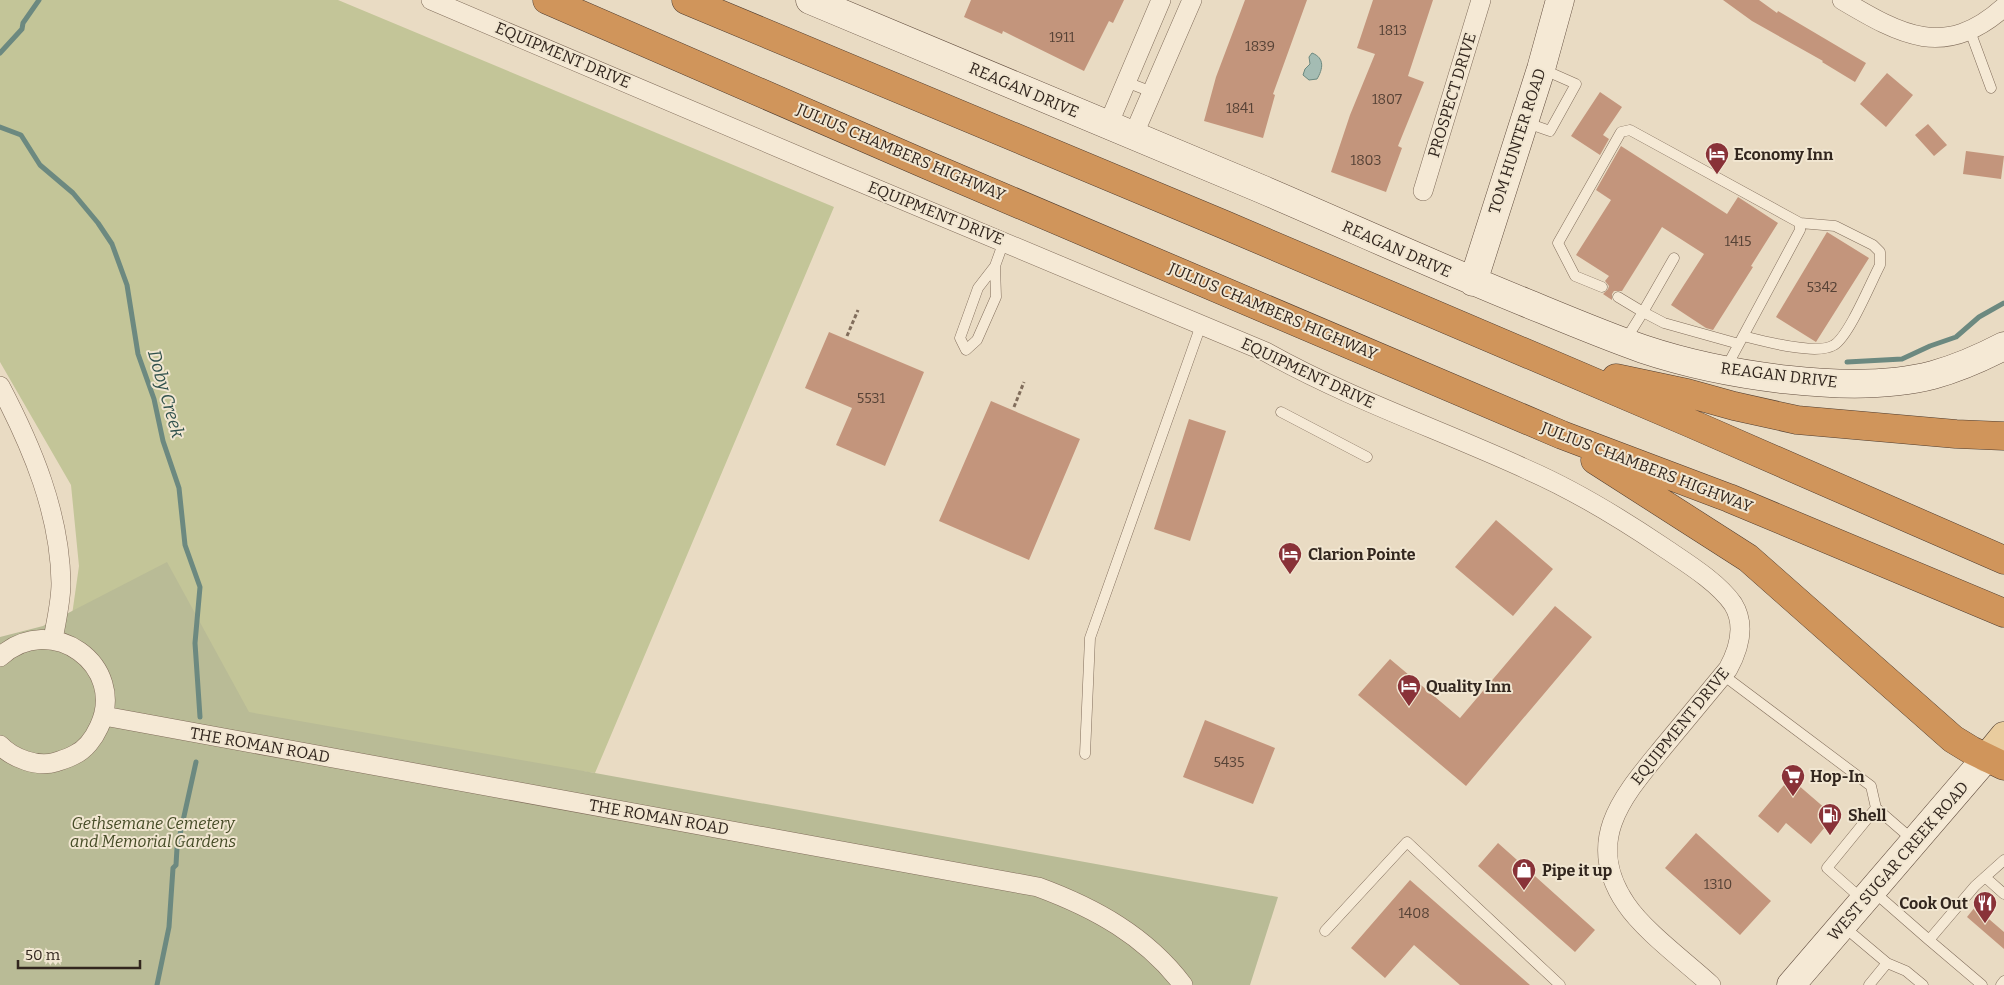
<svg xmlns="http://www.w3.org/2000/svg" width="2004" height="985" font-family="Bitter,serif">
<rect width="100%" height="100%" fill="#e9dbc3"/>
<path fill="#c3c598" d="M0 0H338L834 207 595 773 213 721 71 622 79 566 71 485 0 362Z"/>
<path fill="#b9bb96" d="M167 562 249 712 595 773 1278 897 1250 985H0V637L43 626Z"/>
<path fill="#a4bcb3" stroke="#6c8980" d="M1312 53C1325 58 1323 69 1317 79L1309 80 1303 75 1305 69 1310 64 1309 57Z"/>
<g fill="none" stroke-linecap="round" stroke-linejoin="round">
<path stroke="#6c8980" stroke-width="5" d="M0 53 22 29 23 23 39 0
M0 127 21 135 40 165 73 193 98 223 112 244 127 285 138 354 154 399 163 441 179 488 185 545 200 587 195 643 200 717
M1847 362 1902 359 1930 346 1956 337 1979 317 2004 303
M157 985 169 927 173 868 176 865 177 848 196 762"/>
</g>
<path fill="#c3957c" d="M971 0H1124L1113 23 1109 21 1084 71 1003 31 1002 34 964 17Z
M1245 0H1307L1273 94 1275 95 1263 138 1204 121 1216 77Z
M1373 0H1433L1408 76 1424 82 1398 146 1402 148 1386 192 1331 172 1350 115 1375 54 1357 48Z
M1723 0H1759L1777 13 1778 11 1866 63 1855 82 1822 62 1823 61 1752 21Z
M1887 73 1913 95 1886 127 1860 104Z
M1600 92 1622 107 1603 135 1609 139 1600 155 1571 136Z
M1928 124 1947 145 1934 156 1915 135Z
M1621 146 1727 214 1738 197 1778 223 1751 266 1753 267 1713 330 1706 328 1671 305 1704 254 1662 227 1622 291H1614L1612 294V300L1603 294 1608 289 1609 286 1605 281 1609 276 1576 255 1611 200 1596 190Z
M1966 151 2004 156 2001 179 1963 174Z
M1827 232 1869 258 1816 342 1776 317Z
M829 332 924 372 885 466 836 445 852 408 805 388Z
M991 401 1080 439 1029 560 939 521Z
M1189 419 1226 431 1190 541 1154 529Z
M1496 520 1553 569 1513 616 1455 567Z
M1555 606 1592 637 1466 786 1358 695 1390 659 1460 718Z
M1205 720 1275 748 1253 804 1183 777Z
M1790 778 1834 816 1811 844 1786 823 1778 833 1758 816Z
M1696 833 1771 901 1740 935 1665 868Z
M1498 843 1595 930 1575 952 1478 866Z
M1410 880 1530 985H1460L1414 945 1385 978 1351 948Z
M1975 907 2004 932V949L1967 917Z"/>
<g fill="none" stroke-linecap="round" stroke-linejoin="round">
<g stroke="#816d5b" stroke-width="11">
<path id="lane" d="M1970 31 1991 88
M1126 82 1152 92
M1524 122 1550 131 1576 84 1542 69
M1674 258 1643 312 1664 323 1739 344
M995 266 996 297 977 340 966 350 960 338 978 288 995 266 1004 241
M1602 287 1575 276 1558 243 1621 132 1630 130 1800 223V230L1726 368
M1618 297 1643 312 1625 341
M1743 336C1763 341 1817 356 1834 345 1849 336 1871 282 1880 265V252L1873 245 1835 226 1800 223
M1281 412 1367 457
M1723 675 1871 786 1876 808
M1085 754 1090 638 1201 325
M1985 877 2004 894
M1873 891 1929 940 1975 886 2004 860
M1863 900 1827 868 1876 808 1914 841
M1843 926 1887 963 1869 985
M1325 931 1407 842 1560 985
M1929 940 1982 985
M1887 963 1906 971 1923 985
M2001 985 2004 981"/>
</g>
<g stroke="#816d5b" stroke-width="20">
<path id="street" d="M431 0 843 175 1266 352C1350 399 1441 430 1528 470 1576 491 1620 518 1663 547 1685 562 1718 582 1733 604 1746 625 1739 649 1728 669 1707 694 1686 720 1665 745 1625 794 1582 839 1626 904 1644 931 1686 962 1711 985
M1842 0C1901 35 1945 60 2004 7
M1108 125 1161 0
M1133 136 1192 0
M1423 191 1481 0
M0 386C32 447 60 513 61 583 61 602 56 621 53 640
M0 657C51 610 128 666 99 727 94 738 85 750 74 755 69 758 62 760 56 762 38 768 12 758 0 745
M104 716 1038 887C1095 908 1146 936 1183 985"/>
</g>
<g stroke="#634e3f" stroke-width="29">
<path id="secondary" d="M810 0C960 63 1110 125 1259 188 1348 226 1435 266 1524 302 1563 318 1603 335 1643 349 1721 375 1853 396 1933 375 1958 368 1981 358 2004 346
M1473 282 1541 69 1560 0
M1791 985 1986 758"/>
</g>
<g stroke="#4f3c2f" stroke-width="29">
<path id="primary" d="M1986 758 2004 736"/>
</g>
<g stroke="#4f3c2f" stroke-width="29">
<path id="highway" d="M547 0 927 165 1562 435 1729 498 2004 613
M686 0 1225 225 1690 423 2004 560
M1616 378 1687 393 1734 406 1797 420 1956 434 2004 436
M1595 460 1748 558 1953 739 1971 750 2004 766"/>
</g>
<path stroke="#816d5b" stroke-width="3" stroke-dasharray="4 2.5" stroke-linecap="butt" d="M847 336 858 310
M1014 407 1024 382"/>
<use href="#lane" stroke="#f5e9d5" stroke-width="10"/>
<use href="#street" stroke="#f5e9d5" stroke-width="19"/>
<use href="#secondary" stroke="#f5e9d5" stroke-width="28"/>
<use href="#primary" stroke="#e9cc9e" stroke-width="28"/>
<use href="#highway" stroke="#d0955b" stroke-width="28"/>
</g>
<defs>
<g id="hotel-pin" transform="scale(1.25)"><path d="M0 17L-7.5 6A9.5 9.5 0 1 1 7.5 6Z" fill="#893238" stroke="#f1e6d1"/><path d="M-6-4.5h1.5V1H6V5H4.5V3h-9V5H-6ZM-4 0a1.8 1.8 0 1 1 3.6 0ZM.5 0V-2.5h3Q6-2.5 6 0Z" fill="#fff"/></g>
<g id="supermarket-pin" transform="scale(1.25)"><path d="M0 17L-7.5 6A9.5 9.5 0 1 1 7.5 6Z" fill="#893238" stroke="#f1e6d1"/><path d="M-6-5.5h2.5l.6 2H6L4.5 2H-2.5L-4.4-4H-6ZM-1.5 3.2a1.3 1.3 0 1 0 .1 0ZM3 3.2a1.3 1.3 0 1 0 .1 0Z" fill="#fff"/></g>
<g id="fuel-pin" transform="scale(1.25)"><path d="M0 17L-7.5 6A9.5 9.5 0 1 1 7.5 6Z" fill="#893238" stroke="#f1e6d1"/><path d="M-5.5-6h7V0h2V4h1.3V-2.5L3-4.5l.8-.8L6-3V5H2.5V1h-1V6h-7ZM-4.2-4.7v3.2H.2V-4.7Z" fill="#fff"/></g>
<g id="shop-pin" transform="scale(1.25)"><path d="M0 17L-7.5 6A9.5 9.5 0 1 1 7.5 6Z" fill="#893238" stroke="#f1e6d1"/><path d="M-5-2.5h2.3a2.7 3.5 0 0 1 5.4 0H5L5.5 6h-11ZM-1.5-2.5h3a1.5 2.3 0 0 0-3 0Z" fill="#fff"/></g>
<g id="restaurant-pin" transform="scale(1.25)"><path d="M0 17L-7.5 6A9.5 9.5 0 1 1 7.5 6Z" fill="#893238" stroke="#f1e6d1"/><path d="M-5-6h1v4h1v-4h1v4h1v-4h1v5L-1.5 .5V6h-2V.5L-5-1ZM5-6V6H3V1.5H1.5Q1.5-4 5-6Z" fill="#fff"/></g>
</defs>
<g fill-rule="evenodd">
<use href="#hotel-pin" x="1717" y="154"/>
<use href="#hotel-pin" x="1290" y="554"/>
<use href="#hotel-pin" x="1409" y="686"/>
<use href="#supermarket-pin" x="1793" y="776"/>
<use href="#fuel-pin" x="1830" y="815"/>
<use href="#shop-pin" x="1524" y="870"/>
<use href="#restaurant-pin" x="1985" y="903"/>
</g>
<g text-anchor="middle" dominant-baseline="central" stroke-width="4" stroke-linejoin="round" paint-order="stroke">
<g font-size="14" fill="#564236">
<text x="1393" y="30">1813</text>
<text x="1062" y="37">1911</text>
<text x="1260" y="46">1839</text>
<text x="1387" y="99">1807</text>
<text x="1240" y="108">1841</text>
<text x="1366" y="160">1803</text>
<text x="1738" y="241">1415</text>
<text x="1822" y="287">5342</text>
<text x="871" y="398">5531</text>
<text x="1229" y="762">5435</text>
<text x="1718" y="884">1310</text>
<text x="1414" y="913">1408</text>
</g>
<g font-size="16" fill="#32261e" stroke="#f1e6d1">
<text transform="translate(563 55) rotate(23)">EQUIPMENT DRIVE</text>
<text transform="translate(1024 90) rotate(23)">REAGAN DRIVE</text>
<text transform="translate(1452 95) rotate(-73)">PROSPECT DRIVE</text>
<text transform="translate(1517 141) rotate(-72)">TOM HUNTER ROAD</text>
<text transform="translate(901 152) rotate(23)">JULIUS CHAMBERS HIGHWAY</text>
<text transform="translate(936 213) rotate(22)">EQUIPMENT DRIVE</text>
<text transform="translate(1397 249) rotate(24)">REAGAN DRIVE</text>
<text transform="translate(1273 311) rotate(23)">JULIUS CHAMBERS HIGHWAY</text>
<text transform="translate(1308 373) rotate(25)">EQUIPMENT DRIVE</text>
<text transform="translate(1779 375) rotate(7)">REAGAN DRIVE</text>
<text transform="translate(1647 467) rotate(21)">JULIUS CHAMBERS HIGHWAY</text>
<text transform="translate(1680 726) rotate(-51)">EQUIPMENT DRIVE</text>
<text transform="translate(260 745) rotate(10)">THE ROMAN ROAD</text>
<text transform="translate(659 817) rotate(10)">THE ROMAN ROAD</text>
<text transform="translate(1898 861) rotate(-49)">WEST SUGAR CREEK ROAD</text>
</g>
<g font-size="16" font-weight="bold" fill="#32261e" stroke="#f1e6d1" text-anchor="start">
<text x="1734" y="154">Economy Inn</text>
<text x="1308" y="554">Clarion Pointe</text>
<text x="1426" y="686">Quality Inn</text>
<text x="1810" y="776">Hop-In</text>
<text x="1848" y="815">Shell</text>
<text x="1542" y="870">Pipe it up</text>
<text x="1968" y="903" text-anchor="end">Cook Out</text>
</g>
<g font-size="16" font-style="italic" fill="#464c27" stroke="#f1e6d1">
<text x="153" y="823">Gethsemane Cemetery<tspan x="153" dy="18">and Memorial Gardens</tspan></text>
</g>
<g font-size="18" font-style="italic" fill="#2f504c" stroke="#f1e6d1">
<text transform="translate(166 394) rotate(74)">Doby Creek</text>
</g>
</g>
<path d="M18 960v8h122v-8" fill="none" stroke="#32261e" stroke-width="2.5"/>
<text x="25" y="960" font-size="15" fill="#32261e" stroke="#f1e6d1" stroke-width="4" paint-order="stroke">50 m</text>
</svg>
